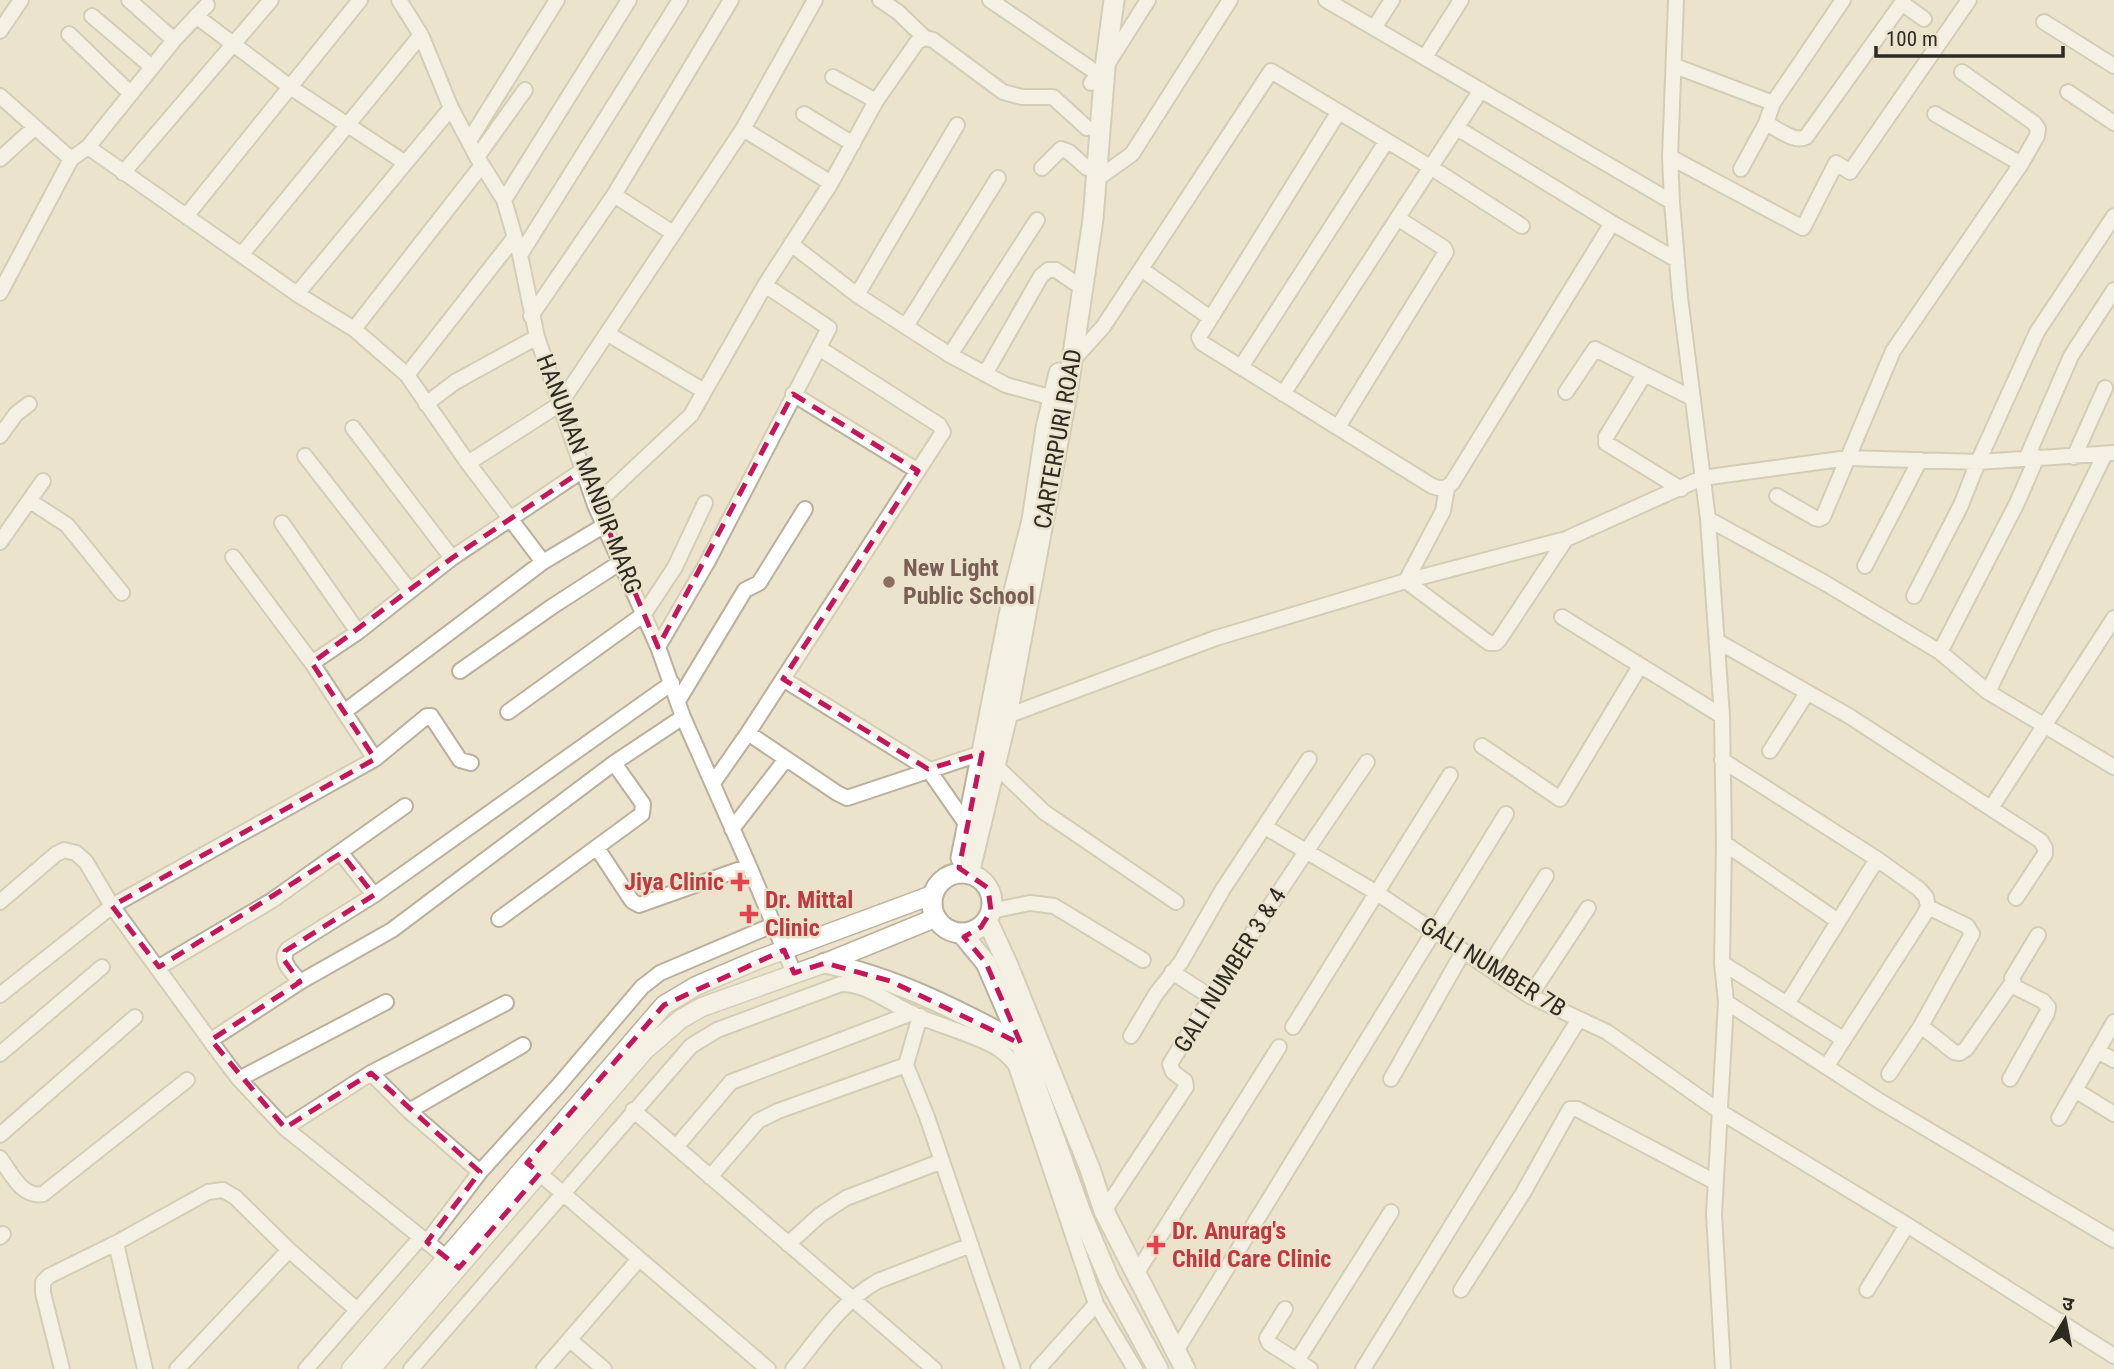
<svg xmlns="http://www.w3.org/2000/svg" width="2114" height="1369" font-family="'Roboto Condensed','Noto Sans Devanagari',sans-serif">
<rect width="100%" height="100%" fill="#ebe3cc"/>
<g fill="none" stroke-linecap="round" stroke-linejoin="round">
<g stroke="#b9b19c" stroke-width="18">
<path id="minor" d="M129 0 174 40
M399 0 421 35 451 108 477 157 504 200 520 255 537 337 595 505 658 647 683 717 749 866 794 973
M880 0 898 12 925 38
M990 0 1091 69
M1326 0 1672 202
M1676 0 1670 157 1672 202 1680 297 1708 519 1722 716 1724 843 1722 963 1726 1002 1714 1214 1723 1369
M1902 3 1924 19
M92 16 152 67
M196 16 290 87 404 162
M2044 22 2114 66
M1374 28 1392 0
M0 31 21 0
M69 34 131 94
M1425 57 1461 0
M1675 66 1773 103
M833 77 876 101
M1091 83 1105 68 1148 0
M2068 92 2114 123
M0 96 71 159
M1338 113 1199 337 1202 343 1432 486C1441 489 1445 490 1452 483L1612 223
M804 114 853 144
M1935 114 2021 164
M1766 123C1778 129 1794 143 1806 137L1904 0
M1457 128 1612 223 1677 260
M743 129 831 183
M469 141 557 0
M88 147 297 294 354 329 407 375 468 463 543 562
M477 157 525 90
M1670 157 1803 228 1836 163 1850 172 1969 0
M0 159 34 128
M1042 168 1061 149 1069 152 1087 168
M1741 169 1766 123 1773 103 1843 0
M123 173 271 0
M1097 179 1132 154 1230 0
M614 195 673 233
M504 200 629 0
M187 215 360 0
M791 244 857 295 950 355 1006 385 1053 398
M242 254 421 35
M520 255 680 0
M1141 269 1209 317
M0 293 71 159 88 147 174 40 207 5
M297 294 451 108
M857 295 957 125
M531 316 614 195 731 0
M906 326 998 178
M354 329 482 165
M608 334 704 391
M950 355 1037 220
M1072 361 1103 327 1271 71 1432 168 1522 226
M1241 367 1386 142
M985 374 1041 276 1048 270H1056L1075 283
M407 375 514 238
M1644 375 1606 437V443L1681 489
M1566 392 1595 349 1692 398
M793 394 918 471
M1283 394 1481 90
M426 404 455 382 537 337
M1338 427 1446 252 1444 248 1399 219
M353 428 452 558
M0 436 16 414 29 404
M305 456 410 591
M2027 457 2071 356 2114 290
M2074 457 2105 388
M468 463 560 404 743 129 815 0
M1447 488 1443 511 1406 581 1489 643H1496L1499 640 1566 539
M1777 496 1815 518 1819 519 1823 517 1893 351 2021 164 2037 136 2038 129 2034 123 1962 72
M30 501 67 525 122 593
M595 505 691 415 765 285 831 183 876 101 917 42 925 38 933 40 1003 92 1022 97H1053L1087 128
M1708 519 1825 583 1940 652 2017 503 2037 457
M282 523 358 632
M0 542 43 481
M233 557 312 663 375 759
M1865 566 1920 460
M1914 596 1961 505 1978 462 2037 332 2114 216
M1562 617 1722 716
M1717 641 1849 716 2041 841 2045 848V854L2016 898
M658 647 708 561 829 328 765 285
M1940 652 1988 692 2114 767
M312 663 358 632 452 558 583 470
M460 671 553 606 621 562
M783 679 928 769 967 825
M1988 692 2105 454
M678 701 745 590 759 583 805 509
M344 712 543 562 605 525
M508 712 644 614 675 567 705 503
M1007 716 1216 638 1406 581 1566 539 1702 478 1848 458 1978 462 2114 453
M748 733 837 793 847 798 982 753
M1482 746 1560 799 1640 666
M1770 751 1807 693
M1722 760 1877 859 1919 889 1926 897 1928 907 1924 915 1828 1064
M996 766 1044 812 1176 902
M713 783 748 733 943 432 939 425 819 348
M1991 808 2114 618
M1265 827 1377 893 1530 996 1607 1032 1719 1111 1907 1225 2114 1356
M732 829 786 759
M1724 843 1838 921
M597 848 632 901 639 905 749 866
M341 853 374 895
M0 902 56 854 64 850 76 853 86 862 112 906 220 1054 239 1079 285 1128 453 1263
M991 911 1030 903 1054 906 1143 960
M499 919 642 814 643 804 614 763
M1722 963 1843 1039
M159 967 271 901 405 806
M1488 968 1546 876
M1172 972 1211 997
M300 982C292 972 278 960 288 949L374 895 672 683
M0 995 112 906 375 759 427 716H431L460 760 471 763
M1530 996 1588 908
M1726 1002 1878 1100 2114 1240
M1787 1004 1877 859
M920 1016 906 1065 927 1117 1013 1369
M1921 1026 1954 1052 1960 1053 1966 1049 2012 983
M1293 1027 1450 775
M1131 1036 1156 994 1181 962 1223 889 1309 759
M211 1040 300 982 392 930 614 763 683 717
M2097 1051 2114 1060
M0 1054 102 967
M371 1073 409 1111 480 1172
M1889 1074 1921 1026 1972 934 1967 926 1928 907
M239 1079 386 1002
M1391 1079 1463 952
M2010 1079 2047 1013 2048 1007 2043 1001 2015 987 2012 978 2038 935
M2075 1090 2114 1114
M633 1110 934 1369
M409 1111 523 1045
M2059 1118 2114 1022
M285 1128 371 1073 506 1003
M0 1135 135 1017
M676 1147 731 1082 912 1013
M0 1158C11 1173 22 1198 43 1194L187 1080
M532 1167 768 1369
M710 1177 758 1121 778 1111 906 1065
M1104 1211 1186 1087 1185 1081 1173 1072 1170 1064C1232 961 1299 861 1367 762
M0 1237 3 1234
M427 1242 480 1172 558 1086 642 987 660 973 773 925
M116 1243 145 1369
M788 1244 820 1215 846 1198 942 1161
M1136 1274 1279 1047
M1461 1290 1523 1193 1570 1109H1577L1715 1182
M1867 1290 1907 1225
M1285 1309 1267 1338 1269 1343 1297 1361
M570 1340 604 1369
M1176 1351 1506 814
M62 1369 43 1293V1282L49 1276 116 1243 208 1192 223 1190 235 1197 289 1250 357 1310
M177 1369 289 1250
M306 1369 421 1237
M411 1369 691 1046 717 1030 841 984C867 984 888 1002 911 1013 937 1025 966 1032 992 1045 1001 1050 1010 1057 1016 1066L1096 1304 1135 1369
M544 1369 639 1259
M793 1369C819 1337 842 1301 878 1281L971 1245
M1038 1369 1096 1304
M1310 1369 1297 1361 1391 1212
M1363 1369 1579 1019"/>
</g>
<g stroke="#b9b19c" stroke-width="21">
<path id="tertiary" d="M351 1369 664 1005 696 986 757 960 932 895
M371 1369 645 1050 681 1019 702 1007 825 963 935 918"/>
</g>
<g stroke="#b9b19c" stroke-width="23">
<path id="secondary" d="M961 858 1013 595 1032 520 1046 428 1059 373
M932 903a30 30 0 1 1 60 0a30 30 0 1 1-60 0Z
M969 874 1007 716 1068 388 1093 219 1105 68 1114 0
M987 920 1007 963 1090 1169 1104 1211 1185 1369
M962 934 986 963 1021 1044 1081 1213 1109 1279 1158 1369
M825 963C895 978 958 1010 1021 1044"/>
</g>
<use href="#minor" stroke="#fff" stroke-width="14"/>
<use href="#tertiary" stroke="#fff" stroke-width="18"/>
<use href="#secondary" stroke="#fff" stroke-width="19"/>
</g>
<path d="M0 0H2114V1369H0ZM793 394 918 471 783 679 928 769 982 753 959 868 988 888 991 911 981 927 964 937 986 963 1021 1044 890 981 825 963 794 973 784 950 664 1005 527 1163 540 1173 459 1268 427 1242 480 1172 371 1073 285 1128 211 1040 300 982 284 960 285 951 374 895 341 853 159 967 112 906 375 759 312 663 452 558 583 470 658 647Z" fill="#ebe3cc" fill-opacity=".55" fill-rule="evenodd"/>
<path fill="none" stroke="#c2185b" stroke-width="5" stroke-dasharray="14 9" stroke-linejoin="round" d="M793 394 918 471 783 679 928 769 982 753 959 868 988 888 991 911 981 927 964 937 986 963 1021 1044 890 981 825 963 794 973 784 950 664 1005 527 1163 540 1173 459 1268 427 1242 480 1172 371 1073 285 1128 211 1040 300 982 284 960 285 951 374 895 341 853 159 967 112 906 375 759 312 663 452 558 583 470 658 647Z"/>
<circle fill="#8d6e63" stroke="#ebe3cc" stroke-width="2.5" cx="889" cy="582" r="7"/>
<g fill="#e0444e" stroke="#ebe3cc" stroke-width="2.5">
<path d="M736.5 871.5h7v7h7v7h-7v7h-7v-7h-7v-7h7z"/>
<path d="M745.5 903.5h7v7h7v7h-7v7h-7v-7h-7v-7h7z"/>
<path d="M1152.5 1234.5h7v7h7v7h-7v7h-7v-7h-7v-7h7z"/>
</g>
<g text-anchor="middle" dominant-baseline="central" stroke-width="5" stroke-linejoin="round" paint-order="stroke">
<g font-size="24" fill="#2d2a22" stroke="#ebe3cc">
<text transform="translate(1058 439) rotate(-80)">CARTERPURI ROAD</text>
<text transform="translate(589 474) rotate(69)">HANUMAN MANDIR MARG</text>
<text transform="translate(1493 967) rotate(32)">GALI NUMBER 7B</text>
<text transform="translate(1230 970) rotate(-58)">GALI NUMBER 3 &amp; 4</text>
</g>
<g font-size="24" font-weight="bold" fill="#785e54" stroke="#ebe3cc" text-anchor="start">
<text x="903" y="568">New Light<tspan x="903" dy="28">Public School</tspan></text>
</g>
<g font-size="24" font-weight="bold" fill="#be3a42" stroke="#ebe3cc" text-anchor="start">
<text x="724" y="882" text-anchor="end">Jiya Clinic</text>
<text x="765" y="900">Dr. Mittal<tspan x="765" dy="28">Clinic</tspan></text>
<text x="1172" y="1231">Dr. Anurag's<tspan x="1172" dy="28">Child Care Clinic</tspan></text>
</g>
</g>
<g transform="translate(2065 1320) rotate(10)" stroke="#ebe3cc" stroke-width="5" paint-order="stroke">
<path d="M0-5L12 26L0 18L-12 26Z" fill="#2d2a22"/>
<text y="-10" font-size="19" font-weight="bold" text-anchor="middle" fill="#2d2a22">उ</text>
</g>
<path d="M1876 46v10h187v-10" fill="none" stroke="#2d2a22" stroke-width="3.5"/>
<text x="1886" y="46" font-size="21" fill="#2d2a22" stroke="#ebe3cc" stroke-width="5" paint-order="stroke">100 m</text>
</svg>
